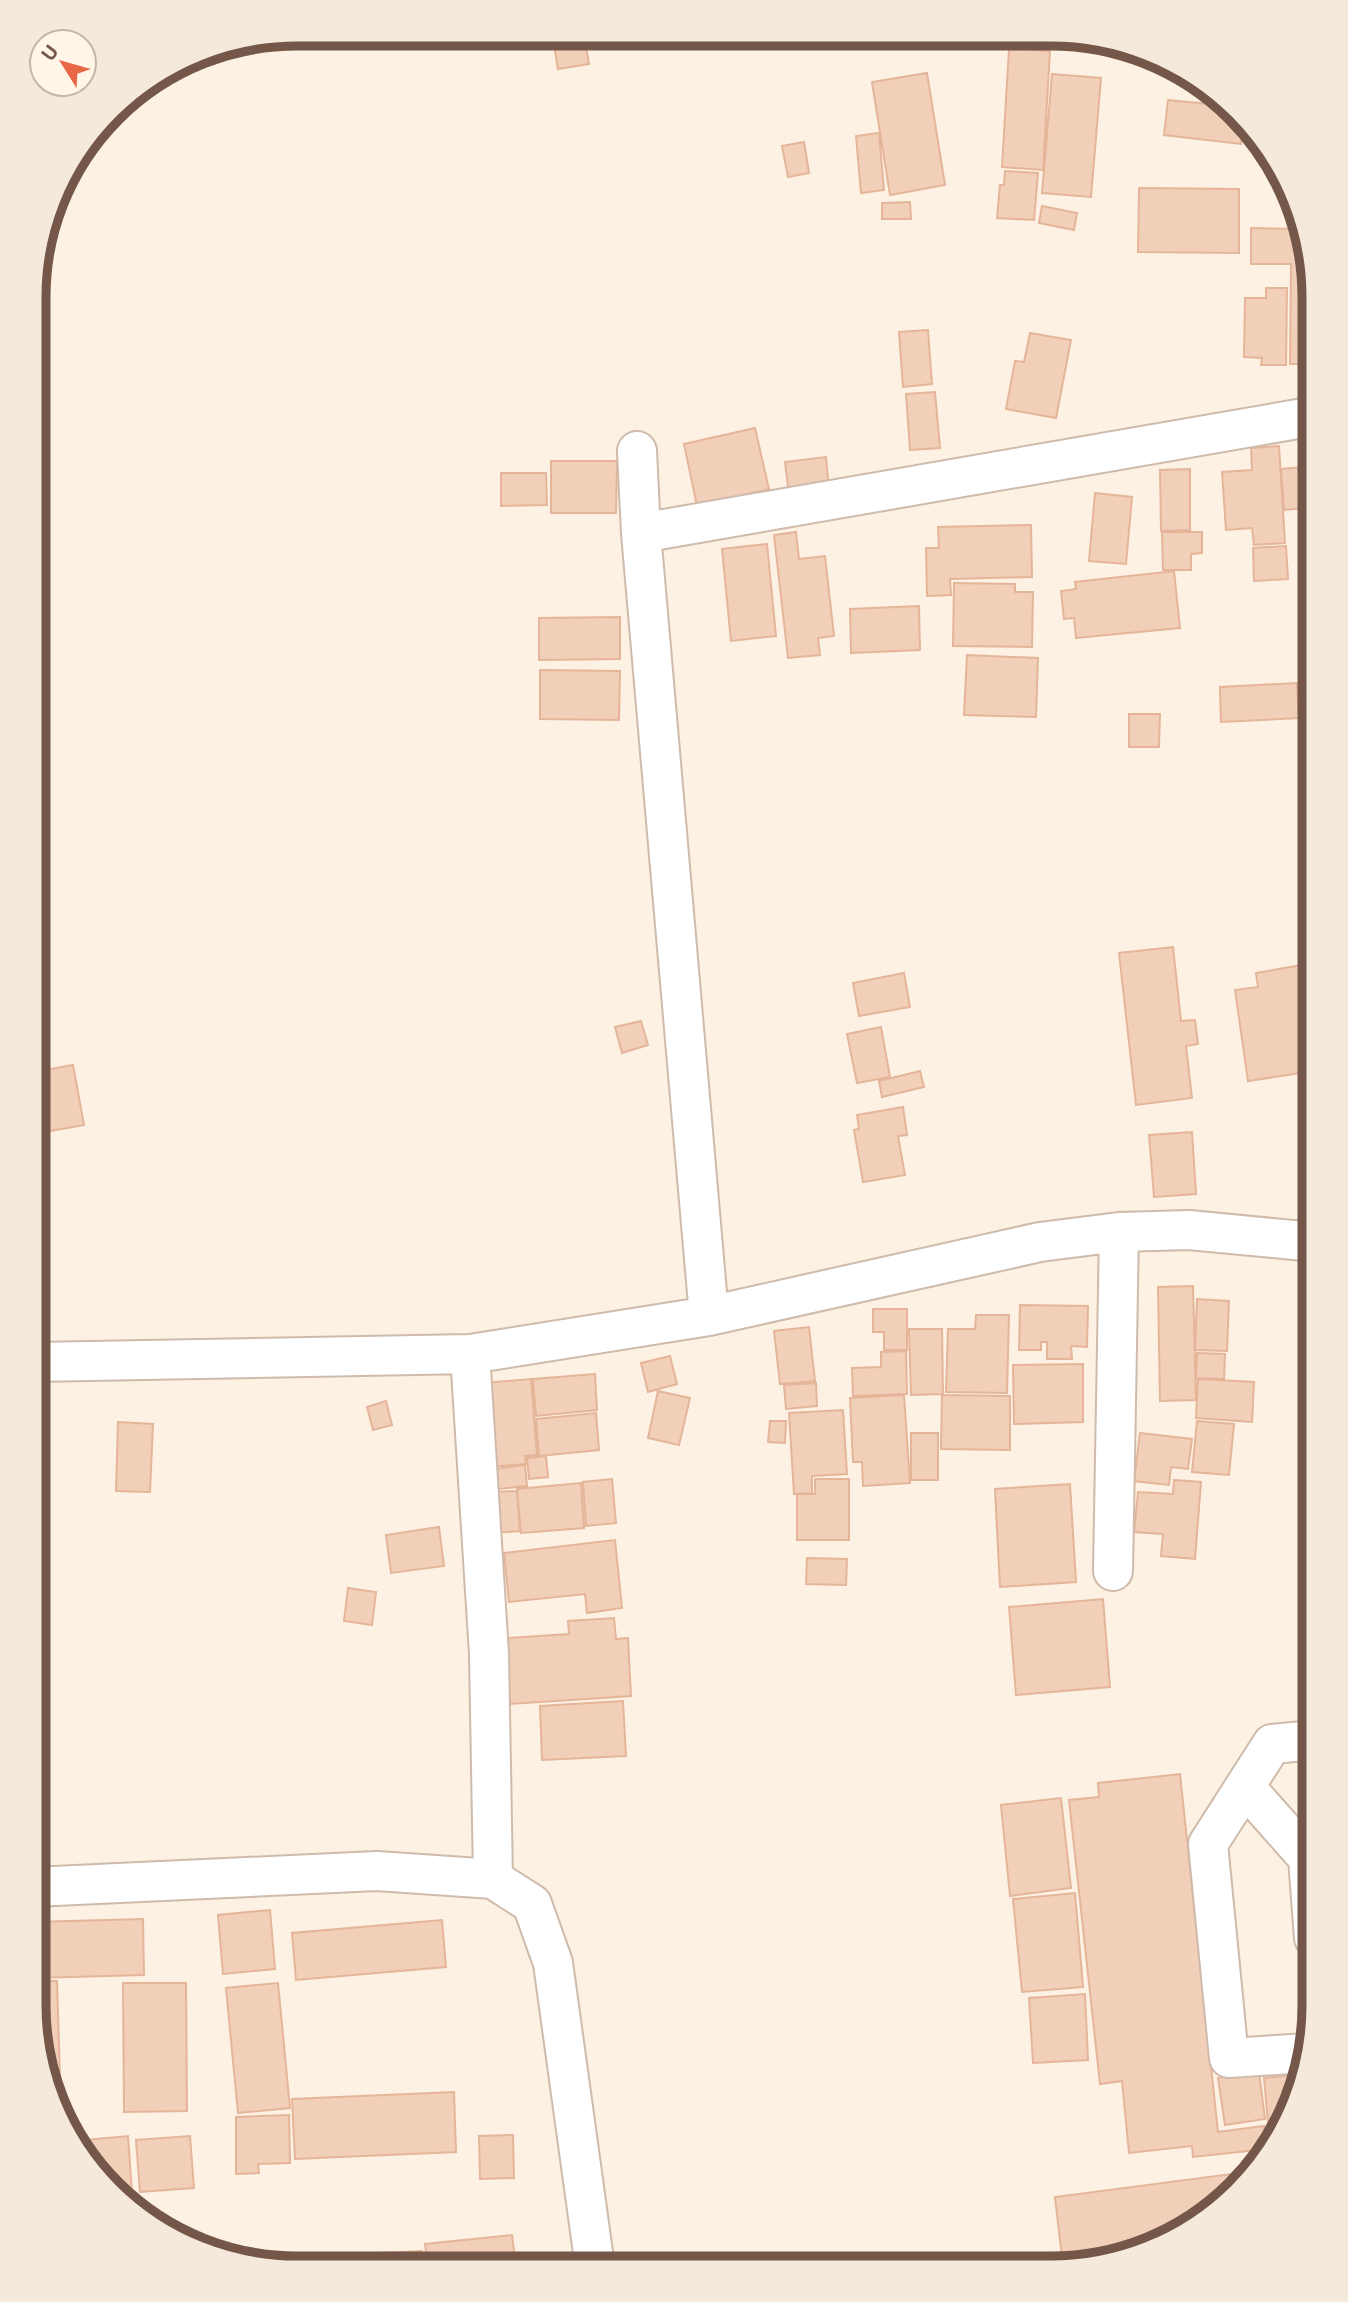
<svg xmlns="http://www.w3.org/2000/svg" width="1348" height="2302" font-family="'Public Sans',sans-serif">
<rect width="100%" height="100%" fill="#fcf1e2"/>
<path fill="#f2cfb9" stroke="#e5b59a" stroke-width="2" d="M552 34H592L593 40 585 41 589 64 558 69Z
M1046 35 1075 36V42H1046Z
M1009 49 1050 51 1043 170 1002 167Z
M927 73 945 185 890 195 872 82Z
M1052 74 1101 78 1091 197 1042 193Z
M1168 100 1230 106 1244 120 1241 144 1164 135Z
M879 133 884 190 861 193 856 136Z
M804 142 809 173 788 177 782 146Z
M1005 171 1038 173 1034 220 997 218 1000 185H1004Z
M1139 188 1239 189V253L1138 252Z
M910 202 911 219H882V203Z
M1042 206 1077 213 1074 230 1039 223Z
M1251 228 1301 229 1315 297V364H1290L1291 264H1251Z
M1266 288H1287L1286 365H1261L1262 358 1244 357 1245 298H1266Z
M928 330 932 384 903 387 899 332Z
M1030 333 1071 340 1056 418 1006 409 1015 361 1024 362Z
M935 392 940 448 910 450 906 394Z
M755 428 769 489 697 506 684 444Z
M1279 446 1285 543 1254 545 1252 528 1226 530 1222 472 1252 470 1251 448Z
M826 457 829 490 789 495 785 462Z
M551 461H617L616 513H551Z
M1315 466V507L1284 510 1281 469Z
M1190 469V530L1161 531 1160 470Z
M501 473H546L547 505 501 506Z
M1095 493 1132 497 1126 564 1089 561Z
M1031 525 1032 577 950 579 951 595 927 596 926 548H939L938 527Z
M796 532 799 559 825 556 834 636 818 638 820 655 788 658 774 535Z
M1162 532H1202V553L1191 554V570H1163Z
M767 544 776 636 731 641 722 549Z
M1286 546 1288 579 1254 581 1253 548Z
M1174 571 1180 628 1076 638 1074 618 1064 619 1061 591 1076 589 1075 582Z
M954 583 1015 584V592H1033L1032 647 953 646Z
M919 606 920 650 851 653 850 609Z
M620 617V659L539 660V618Z
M1315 647V677L1303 678 1301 648Z
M967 655 1038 658 1036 717 964 715Z
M540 670 620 671 619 720 540 719Z
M1297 683 1299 718 1221 722 1220 687Z
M1129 714H1160L1159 747H1129Z
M1173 947 1181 1021 1195 1020 1198 1044 1186 1046 1192 1098 1136 1105 1119 953Z
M1302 965 1314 1049V1071L1248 1081 1235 990 1258 987 1256 973Z
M904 973 910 1007 859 1016 853 983Z
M641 1021 648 1045 622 1053 615 1027Z
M881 1027 890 1077 857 1083 847 1034Z
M73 1065 84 1125 34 1134V1072Z
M920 1071 924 1087 882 1097 879 1081Z
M903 1107 907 1135 898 1136 905 1175 863 1182 854 1130 859 1129 857 1115Z
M1192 1132 1196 1194 1154 1197 1149 1135Z
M1312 1146H1314V1205H1313Z
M1193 1286 1196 1400 1160 1401 1158 1287Z
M1197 1299 1229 1301 1227 1351 1195 1350Z
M1020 1305 1088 1306 1087 1347 1071 1346 1072 1359H1047V1342H1041V1350H1019Z
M873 1309H907V1350H884V1332H873Z
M976 1315H1009L1007 1393 946 1392 948 1329H975Z
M809 1327 815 1381 780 1384 774 1331Z
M909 1329H942L943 1394 911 1395Z
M906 1351 907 1394 853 1396 852 1368 881 1367V1352Z
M1197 1353 1225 1354 1224 1379 1196 1378Z
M670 1356 677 1384 648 1392 641 1363Z
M1083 1364V1422L1014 1424 1013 1365Z
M595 1374 597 1410 536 1416 533 1379Z
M531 1379 537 1455 525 1456 526 1464 490 1467 484 1383Z
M1198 1379 1254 1382 1252 1422 1196 1418Z
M816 1383 817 1406 786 1409 784 1385Z
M658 1391 690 1398 679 1445 648 1438Z
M904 1395 910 1483 863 1486 862 1462H853L850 1398Z
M942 1395 1010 1396V1450L941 1449Z
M386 1401 392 1425 373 1430 367 1407Z
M843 1410 847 1474 812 1476V1493L794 1494 789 1413Z
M596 1413 599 1450 539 1456 536 1419Z
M770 1421H786L785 1443 768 1442Z
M1197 1421 1234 1424 1229 1475 1192 1472Z
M118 1422 153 1424 150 1492 116 1491Z
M34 1432H44V1483H34Z
M911 1433H938V1480H911Z
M1140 1433 1192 1439 1188 1469 1171 1467 1169 1485 1134 1481Z
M546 1456 548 1477 529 1479 527 1458Z
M525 1465 527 1486 498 1489 495 1469Z
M612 1479 616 1523 586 1526 583 1482Z
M815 1479H849V1540H797V1494H815Z
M1174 1480 1201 1482 1195 1559 1161 1556 1163 1534 1134 1532 1138 1492 1173 1494Z
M581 1483 584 1528 521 1533 517 1489Z
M1070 1484 1076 1582 1000 1587 995 1489Z
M517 1491 520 1531 495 1533 492 1492Z
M439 1527 444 1566 391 1573 386 1535Z
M615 1540 622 1608 587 1613 585 1594 509 1602 504 1553Z
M807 1558 847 1559 846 1585 806 1584Z
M348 1588 376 1592 372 1625 344 1621Z
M1103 1599 1110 1687 1016 1695 1009 1607Z
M614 1618 616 1639 628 1638 631 1696 510 1704 507 1638 569 1634 568 1621Z
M623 1701 626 1756 542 1760 540 1706Z
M1180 1774 1218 2132 1264 2126 1266 2149 1193 2157 1192 2146 1129 2153 1122 2081 1100 2084 1069 1800 1099 1797 1098 1783Z
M1061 1798 1071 1888 1010 1896 1001 1805Z
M1075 1893 1083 1987 1022 1992 1013 1899Z
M270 1910 275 1969 223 1974 218 1915Z
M143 1919 144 1975 33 1978V1922Z
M442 1920 446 1967 296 1980 292 1933Z
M33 1981H57L61 2110H56L53 2106 33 2005Z
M123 1983H186L187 2111 124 2112Z
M278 1983 290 2108 238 2113 226 1988Z
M1085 1994 1088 2060 1033 2063 1029 1998Z
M1259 2072 1265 2119 1225 2125 1218 2078Z
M1304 2074 1301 2090 1277 2134H1269L1264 2078Z
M454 2092 456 2152 295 2159 292 2099Z
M289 2115 290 2163 258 2164 259 2173 236 2174V2117Z
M513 2135 514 2178 480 2179 479 2136Z
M128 2136 132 2193 117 2194 87 2165 73 2141Z
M190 2136 194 2188 140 2192 136 2140Z
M1254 2171 1212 2214 1152 2249 1063 2266 1055 2197Z
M512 2235 516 2267H428L425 2244Z
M422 2251V2267H379V2253Z"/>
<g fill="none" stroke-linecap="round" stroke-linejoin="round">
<g stroke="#cfbbac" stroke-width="42">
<path id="minor" d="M637 451 641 533 709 1316
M641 533 1315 416
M470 1354 489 1654 493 1879 532 1904 553 1963 595 2267
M34 1362 470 1354 709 1316 1040 1242 1119 1232 1189 1230 1314 1242
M1113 1571 1119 1232
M1246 1788 1308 1858 1314 1938
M33 1887 377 1871 493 1879
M1308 2053 1229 2058 1208 1844 1272 1744 1314 1740"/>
</g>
<use href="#minor" stroke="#fff" stroke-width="38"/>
</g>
<path d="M0 0H1348V2302H0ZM297 46H1051A251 251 0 0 1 1302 297V2005A251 251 0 0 1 1051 2256H297A251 251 0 0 1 46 2005V297A251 251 0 0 1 297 46Z" fill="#f4e9db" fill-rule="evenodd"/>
<path fill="none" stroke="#745748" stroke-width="9" d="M297 46H1051A251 251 0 0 1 1302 297V2005A251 251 0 0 1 1051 2256H297A251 251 0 0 1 46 2005V297A251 251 0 0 1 297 46Z"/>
<g transform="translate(63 63) rotate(307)"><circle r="33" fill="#fff6e8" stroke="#c7b6a8" stroke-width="2"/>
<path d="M0-5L12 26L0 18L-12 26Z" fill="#e86746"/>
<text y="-10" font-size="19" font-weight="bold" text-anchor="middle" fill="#745748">U</text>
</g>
</svg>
